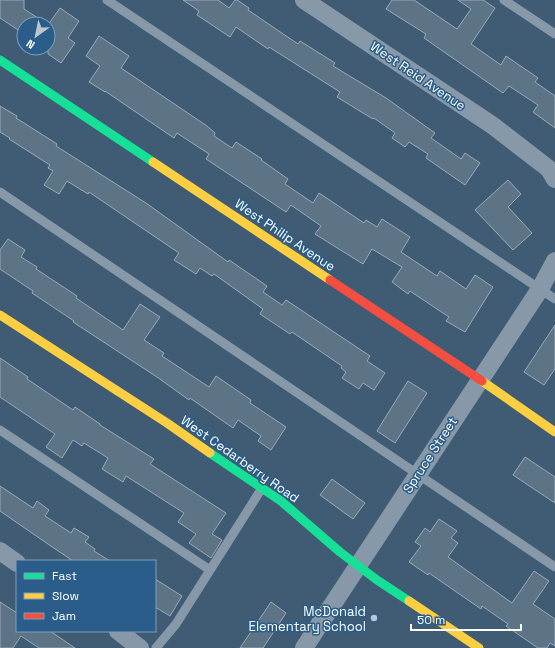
<svg xmlns="http://www.w3.org/2000/svg" width="555" height="648" font-family="'Space Grotesk',sans-serif">
<rect width="100%" height="100%" fill="#405c74"/>
<path fill="#5d7386" stroke="#9aaab7" d="M0 0H24V9L47 24H24V34L0 18Z
M183 0H218L229 8 235 0H237L249 8 248 10 298 44 300 41 335 63 333 66 386 98 435 133 431 138 461 159 465 153 480 163 465 185 426 158 428 154 409 142 405 147 392 138 395 133 374 118 373 119 337 97 340 92 269 47 268 49 236 27 230 37 197 15 199 11Z
M392 0H414L457 29 471 9 458 0H483L495 8 471 44 501 65 506 56 538 78 535 82 555 96V128L533 112 538 105 509 86 503 93 424 38 426 34 386 9Z
M60 8 79 21 68 38 75 43 61 63 48 54V25Z
M99 36 129 56 121 68 207 126 215 133 214 136 232 148 236 142 262 159 261 160 288 179 285 184 313 203 319 193 364 223 366 220 377 227 382 219 410 237 401 252 437 276 440 271 466 289 475 275 493 287 465 332 446 321 449 317 410 291 408 294 392 282 402 267 372 249 363 264 315 234 321 226 291 205 286 212 206 159 209 154 177 133 174 138 105 91V92L89 82 100 66 86 56Z
M0 106 17 116 16 118 57 144 56 146 146 203 228 262 229 260 267 286 263 292 282 305 286 300 370 356 367 361 385 373 374 390 363 383 359 389 342 378 346 372 341 368 342 366 292 332 290 334 260 314 263 309 214 274 212 276 200 268 196 274 174 260 179 253 89 192 88 194 67 181 59 194 44 185 53 171 48 168 50 165 9 139 10 138 0 132Z
M508 180 521 194 508 207 532 233 513 250 475 210Z
M8 239 25 250 21 257 37 267 36 269 77 296 76 298 123 330 140 304 160 317 144 340 164 353 162 356 209 387 216 376 251 400 250 403 286 427 271 450 258 441 261 436 238 420 233 428 190 398 189 400 157 377 73 322 74 321 32 293 33 291 0 269V250Z
M555 325V369L544 385 524 372Z
M0 358 28 377 27 379 73 410 75 407 100 424V425L154 459 150 464 226 513 212 534 222 540 211 558 189 543 196 534 178 522 184 513 126 476 123 482 102 469 108 458 84 443 82 446 73 440 62 458 46 447 55 434 0 397Z
M408 381 427 393 395 443 377 431Z
M525 457 555 477V503L513 475Z
M332 479 365 503 353 519 320 495Z
M0 486 33 508 37 501 49 510 45 516 71 533 74 528 89 537 85 542 95 549 94 551 110 561H73L45 542 0 511Z
M439 519 457 531 451 538 458 543 448 557 512 603 534 571 549 581 533 604 555 619V646L550 643 547 648H538L506 626 508 624 482 606 481 609 429 573 428 575 409 562 421 546 415 542 425 528 430 532Z
M155 579 182 596 170 616 155 607Z
M0 602 17 613V631H50L75 648H39L21 636 13 648H0Z
M271 602 286 613 263 648H240Z"/>
<g fill="none" stroke-linecap="round" stroke-linejoin="round">
<path stroke="#8798a9" stroke-width="9" d="M107 0 555 299
M504 0 555 34
M0 192 555 567
M0 430 210 570
M156 648 176 624 262 488"/>
<path stroke="#8798a9" stroke-width="18" d="M304 0 492 125 549 169 555 179
M0 551 17 563
M118 631 140 648
M304 648 540 289 555 261"/>
<path stroke="#16e098" stroke-width="9" d="M0 60 153 162
M210 453 281 501 340 552 377 580 409 601"/>
<path stroke="#ffcf43" stroke-width="9" d="M153 162 330 280
M0 315 167 423 210 453
M482 381 555 432
M409 601 479 648"/>
<path stroke="#f24e42" stroke-width="9" d="M330 280 482 381"/>
</g>
<circle fill="#bcc6ce" stroke="#2a5d8a" stroke-width="1.5" cx="374" cy="618" r="4"/>
<g text-anchor="middle" dominant-baseline="central" stroke-width="3" stroke-linejoin="round" paint-order="stroke">
<g font-size="13" fill="#fff" stroke="#2a5d8a">
<text transform="translate(418 76) rotate(34)">West Reid Avenue</text>
<text transform="translate(285 235) rotate(34)">West Philip Avenue</text>
<text transform="translate(430 455) rotate(-57)">Spruce Street</text>
<text transform="translate(240 459) rotate(35)">West Cedarberry Road</text>
</g>
<g font-size="13" fill="#fff" stroke="#2a5d8a" text-anchor="end">
<text x="366" y="611">McDonald<tspan x="366" dy="15">Elementary School</tspan></text>
</g>
</g>
<rect x="16" y="560" width="140" height="72" fill="#2a5d8a" stroke="#7f9eb9"/>
<rect x="24" y="573" width="20" height="6" fill="#16e098" stroke="#7f9eb9"/>
<text x="52" y="580" font-size="12" fill="#ffffff">Fast</text>
<rect x="24" y="593" width="20" height="6" fill="#ffcf43" stroke="#7f9eb9"/>
<text x="52" y="600" font-size="12" fill="#ffffff">Slow</text>
<rect x="24" y="613" width="20" height="6" fill="#f24e42" stroke="#7f9eb9"/>
<text x="52" y="620" font-size="12" fill="#ffffff">Jam</text>
<g transform="translate(36 36) rotate(213)"><circle r="19" fill="#2a5d8a" stroke="#7f9eb9"/>
<path d="M0-3L7 15L0 10L-7 15Z" fill="#bcc6ce"/>
<text y="-6" font-size="11" font-weight="bold" text-anchor="middle" fill="#ffffff">N</text>
</g>
<path d="M411 624v6h110v-6" fill="none" stroke="#ffffff" stroke-width="2"/>
<text x="417" y="624" font-size="12" fill="#ffffff" stroke="#2a5d8a" stroke-width="3" paint-order="stroke">50 m</text>
</svg>
